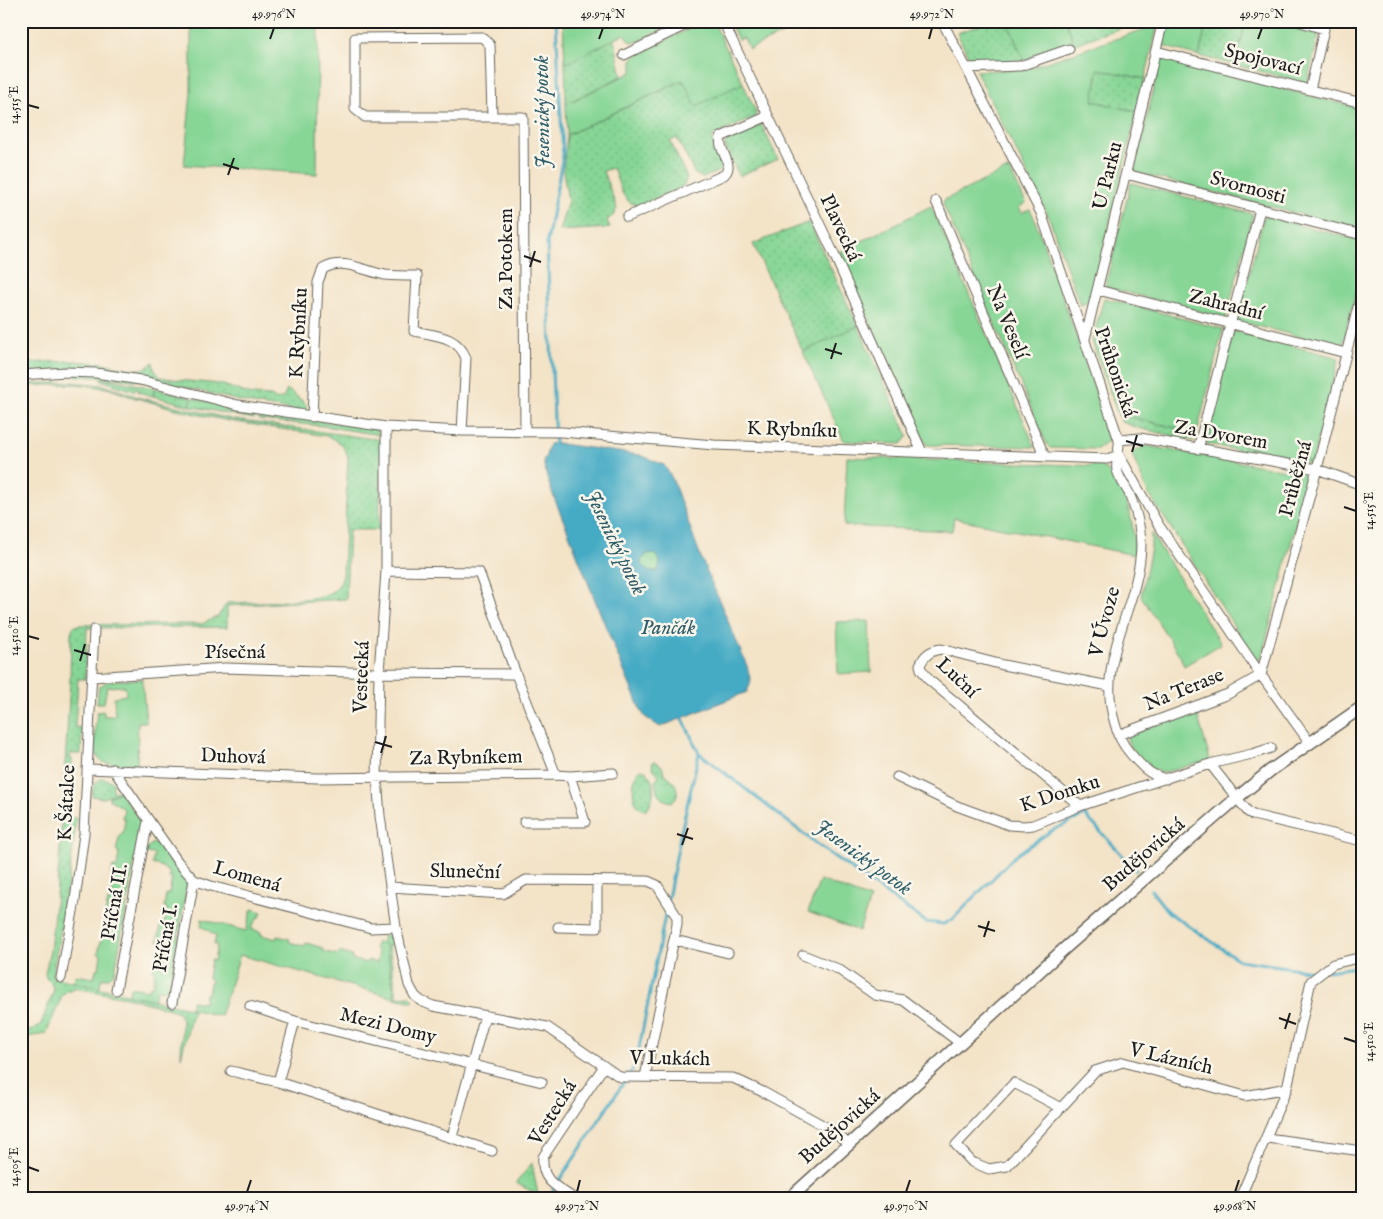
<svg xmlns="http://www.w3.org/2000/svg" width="1383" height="1219" font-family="'IM FELL English',serif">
<defs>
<pattern id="grass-dots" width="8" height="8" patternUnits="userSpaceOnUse" patternTransform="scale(1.25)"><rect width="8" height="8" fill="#87d696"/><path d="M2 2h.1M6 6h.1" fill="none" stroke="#74b781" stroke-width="1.8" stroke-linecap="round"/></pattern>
<pattern id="park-crowns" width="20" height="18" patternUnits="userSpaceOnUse" patternTransform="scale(1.25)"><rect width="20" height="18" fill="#87d696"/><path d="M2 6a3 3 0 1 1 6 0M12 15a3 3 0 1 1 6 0" fill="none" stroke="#74b781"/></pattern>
</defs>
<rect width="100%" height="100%" fill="#fbf7ec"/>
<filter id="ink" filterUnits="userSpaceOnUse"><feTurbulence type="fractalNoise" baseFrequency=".02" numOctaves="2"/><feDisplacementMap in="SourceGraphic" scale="10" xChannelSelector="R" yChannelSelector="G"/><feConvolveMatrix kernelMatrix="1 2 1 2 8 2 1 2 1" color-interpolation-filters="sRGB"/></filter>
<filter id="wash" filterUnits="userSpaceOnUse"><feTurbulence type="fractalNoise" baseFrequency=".0096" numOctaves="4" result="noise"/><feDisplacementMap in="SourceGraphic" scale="20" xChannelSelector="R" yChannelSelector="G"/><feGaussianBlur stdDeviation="1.12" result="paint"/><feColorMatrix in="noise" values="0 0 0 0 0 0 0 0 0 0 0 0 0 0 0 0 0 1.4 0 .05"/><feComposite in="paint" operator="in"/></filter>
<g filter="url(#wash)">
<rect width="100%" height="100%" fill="#f3e3c7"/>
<path fill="url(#grass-dots)" stroke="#527959" d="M992 21H1007L1024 61 972 64 957 33Z
M1066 21H1141L1074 44Z
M1207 21H1246L1235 65 1199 56Z
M614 39 622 76 566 104 565 64Z
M1098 68 1145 79 1137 112 1093 101Z
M684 80 696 105 743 83 756 112 755 117 711 137 722 162 720 171 703 178 695 174 677 138 670 141 687 178 684 186 640 205C622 206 619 182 613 168L603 171 617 208 614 215 607 220 610 228 559 231 568 201 563 171 567 135Z
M761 124 778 159 739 176 725 146 726 141Z
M809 222 858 326 803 352 753 244Z
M74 361C83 362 93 362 103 363 117 366 143 376 153 362L154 369 160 377 179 380 220 384 252 395 271 396 277 400 284 397 287 389 305 403 308 410 305 412 252 404 163 382 21 372V363Z
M72 382 103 385 141 398 235 420 382 440 379 530H349L346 599 227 606V627L87 628 85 679H78L75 727 82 728 81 754H70V758L72 759 69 817 76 818C71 871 62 924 52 977L193 1009 181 1058 182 1019 177 1011 126 997 74 988 67 991 62 996 46 1034 21 1038V1032L33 1030 41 1024 54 990 51 983 46 978 45 973 50 951 59 866 70 681 71 633 73 627 78 625 202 624 218 616 227 603C248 602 314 602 329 593 337 589 341 583 343 575L348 457C344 445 338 441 327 436L235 422 195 414 132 397 107 388 75 384 21 386V384Z
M155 388 192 398 190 406 153 396Z
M1118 414 1197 433 1195 441 1138 428 1122 422Z
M1207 436 1312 462 1311 464 1206 444Z
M648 553 656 554 660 561 659 571H649L640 562Z
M641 769C656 772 657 802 645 810 630 808 630 777 641 769Z
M102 778 111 781 114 785 112 787 115 792 118 791 120 792 103 798 92 796 94 784Z
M384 934 391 937 394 944 389 945 397 997 410 996 414 1000 413 1002 395 998 386 945 382 944Z"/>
<path fill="url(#park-crowns)" stroke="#527959" d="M101 378 155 388 153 396 138 392 139 390 135 389 134 391 101 380Z
M192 398 244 410 376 429 380 435 324 426 259 420V418L255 417 254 419 190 406Z
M655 761 662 766 664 774C673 778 678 786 677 796L672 802 664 800 657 792 655 782 659 775 655 771 652 766 653 762Z
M532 1163 538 1195 516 1183Z"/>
<path fill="#87d696" stroke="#527959" d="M191 21H318L317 174 184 165 191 93Z
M563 21H679L637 42H630L624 34 565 64Z
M705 21H712L715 25 743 83 696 106 683 80 567 135 566 104 632 72V60L636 55Z
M729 21H811L749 49 744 38 738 40Z
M1007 21H1066L1074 44 1024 61Z
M1169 21H1207L1199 56 1163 46Z
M1246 21H1280L1319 33 1307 83 1235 65Z
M1154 26 1157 28 1145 79 1098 69 1093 101 1137 112 1090 302 1080 305 1048 215 976 71 1026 69Z
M1161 58 1362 109V230L1134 172Z
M1006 170 1010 171 1026 203 1019 207 1022 213 1030 209 1035 220 1095 390 1109 441 1097 449 1050 448 1047 445 943 204 944 200Z
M1131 183 1253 214 1226 318 1105 287Z
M931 206 1035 447 926 445 838 253Z
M1264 216 1362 241V268L1342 347 1237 321Z
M1104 298 1223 329 1197 433 1118 414 1092 341Z
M858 326 908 436 901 444 844 441 803 352Z
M1234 331 1339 358 1312 462 1207 436Z
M1147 446 1309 474 1261 659 1256 660 1147 491 1133 457V451Z
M847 457 1100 466C1126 476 1136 530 1134 555L954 518 952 531 844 526Z
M1151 533 1221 644 1184 666 1180 656 1141 596 1151 548Z
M869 621 871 672 838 674 836 622Z
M142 679 146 722H138L137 765C126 764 114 765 105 763 89 759 96 724 97 712L104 711V716H115L114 697 126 695 125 686 107 687 104 703H97L99 687 108 681Z
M1196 709 1210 760 1161 773 1151 768 1140 759 1128 742 1127 736Z
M120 792 140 820 141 825 115 971 109 978H102L99 988 74 982 75 975 94 978 96 969H99L101 954 98 953 102 935H105L107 920 104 919 108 901H111L113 886 110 885 113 867 117 868 119 852 116 851 120 834H123L125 819 122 818 124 809C119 806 116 802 109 800V797Z
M153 843H158L185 879 187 885 170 985 164 991 157 990 154 1000 129 995 130 987 149 990 150 986H153L155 971 153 970 155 957H158L161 941H158L161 923H164L167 908 164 907 166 894H169L172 878H169L170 873 160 866 152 864 154 854 146 853 148 847Z
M820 880 870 899 859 931 808 912Z
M252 909 262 912 260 917H258L251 929 261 932V935L276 939 277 936 290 939 289 942 304 946 306 943 323 948V951L338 955 339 952 352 956 351 959 366 963 368 960 377 963 378 954 375 947 377 942 386 945 395 998 240 955 220 1016 190 1009 192 1001 204 1003 205 994H208L211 979 208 978 211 960 214 961 217 945 214 944 216 936C211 933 208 929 201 927L202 919 246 931Z"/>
<path fill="#44aac4" stroke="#306370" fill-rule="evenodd" d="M555 443 640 455 664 465 672 478 702 560 747 666 751 682 747 692 660 727 645 717 640 709C616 653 593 596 571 539 561 513 548 488 543 460L546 456 549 444ZM648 553 656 555 660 561 658 571H649L640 562Z"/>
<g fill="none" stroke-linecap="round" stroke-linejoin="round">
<path stroke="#44aac4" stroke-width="3" d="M555 445 547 242 563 155 556 21
M681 715 699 753 822 848 926 922 944 924 953 919 1016 855 1051 831 1085 815 1136 870
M1151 890 1168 912 1239 960 1319 972
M668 899 680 837 699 753
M1328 971 1362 966
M548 1198 636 1064 667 905"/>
</g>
</g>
<g filter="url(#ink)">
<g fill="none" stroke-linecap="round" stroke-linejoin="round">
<g stroke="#676258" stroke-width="11">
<path id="minor" d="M723 21 833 252 922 452
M942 21 1041 213 1119 440C1120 449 1115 463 1117 470 1119 478 1125 486 1129 493 1136 510 1141 527 1141 545 1140 605 1096 657 1114 720 1117 733 1121 743 1130 753 1141 766 1149 775 1166 779
M1297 21 1324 29 1310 90
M1156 51 1362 103
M624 55 694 21
M966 68 1020 66 1069 49
M492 116 490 45 482 37 355 38V109L365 117H523L525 432
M1126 174 1362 235
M936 201 1045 457
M627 217 724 175C736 164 717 151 721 137L768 116
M1098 290 1346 353
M1085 339 1163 21
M21 375 66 372 96 373 140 380 238 405 386 427 462 431 562 432 714 445 1107 459 1119 455
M312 417 318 282 323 269C344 257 363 271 385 275 395 276 406 276 417 276L414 331C435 336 457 335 466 358L462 431
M386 427V571L379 673 377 777 380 816 396 927 409 985 415 996 421 1001 433 1006 547 1027 620 1077 733 1078 763 1092 835 1132 848 1144
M1119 440 1140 438 1317 469 1362 485
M1198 449 1260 209
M1119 455 1158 524 1261 675 1310 743
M386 571 479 572 516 674 556 775
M92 677 226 668 379 673 516 674
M1118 735 1228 694 1261 675 1317 469 1362 291
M1210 764 1252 754 1271 748
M87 769 317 778 556 775 570 776 613 773
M113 769 178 862 194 880 211 886 371 928 396 927
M897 777 957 806 1009 825 1024 826 1033 825 1080 806 1210 764 1248 812 1253 815 1362 841
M1080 806 929 680 921 669 920 665C924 655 931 650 941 649L1003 665 1109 686
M524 822H585L570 776
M390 887 503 894 526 880 648 881 657 885 677 917V925L645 1077
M558 927 597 928V881
M675 940 728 953
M803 955 838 969 875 995 903 1000 960 1043
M61 978 75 900 84 834 94 630
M116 990 148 821
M172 1003 194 880
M250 1006 295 1021
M231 1071 278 1082
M1061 1108 1014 1083 956 1145 972 1162 989 1169 1007 1166 1095 1071 1123 1062 1245 1096 1287 1088
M452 1137 485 1016
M1267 1138 1362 1151
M492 1151 278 1082 295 1021 542 1082
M573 1198C556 1186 541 1181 543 1157L604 1066
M1240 1198 1287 1088 1311 981 1333 964 1362 957"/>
</g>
<g stroke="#676258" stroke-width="14">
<path id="secondary" d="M790 1198 1064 949 1238 797 1271 770 1362 707"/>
</g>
<use href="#minor" stroke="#fff" stroke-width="9"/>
<use href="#secondary" stroke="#fff" stroke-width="11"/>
</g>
</g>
<path fill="none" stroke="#1c1c1c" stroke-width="2" d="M270 39 274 28M599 39 603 28M929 39 932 28M1258 39 1262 28M28 105 39 108M223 164 239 169M228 175 234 158M524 256 541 262M530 267 535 251M825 349 842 354M831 359 836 343M1126 441 1143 446M1132 452 1137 435M1344 507 1356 511M28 636 39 639M74 650 91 655M80 661 85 644M375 742 392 747M381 753 386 736M677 834 693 839M682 845 688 828M978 926 995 931M984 937 989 921M1279 1018 1296 1024M1285 1029 1290 1013M1344 1038 1356 1042M28 1167 39 1171M247 1192 251 1180M577 1192 580 1180M906 1192 910 1180M1235 1192 1239 1180"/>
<g text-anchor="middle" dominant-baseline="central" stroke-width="5" stroke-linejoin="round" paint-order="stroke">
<g font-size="20" fill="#1c1c1c" stroke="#fbf7ec">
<text transform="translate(1263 60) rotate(14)">Spojovací</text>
<text transform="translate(1108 176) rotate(-76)">U Parku</text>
<text transform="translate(1248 188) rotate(15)">Svornosti</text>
<text transform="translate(840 228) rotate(65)">Plavecká</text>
<text transform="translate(506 259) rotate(-90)">Za Potokem</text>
<text transform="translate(1226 305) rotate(14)">Zahradní</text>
<text transform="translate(1007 322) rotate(67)">Na Veselí</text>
<text transform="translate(299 333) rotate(-87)">K Rybníku</text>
<text transform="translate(1115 372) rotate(71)">Průhonická</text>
<text transform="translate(792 430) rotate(2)">K Rybníku</text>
<text transform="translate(1221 435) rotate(10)">Za Dvorem</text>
<text transform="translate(1296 479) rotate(-75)">Průběžná</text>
<text transform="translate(1105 622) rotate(-75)">V Úvoze</text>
<text x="235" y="652">Písečná</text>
<text transform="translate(362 677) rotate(-88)">Vestecká</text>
<text transform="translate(957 678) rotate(43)">Luční</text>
<text transform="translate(1184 690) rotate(-22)">Na Terase</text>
<text transform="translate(233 757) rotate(2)">Duhová</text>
<text transform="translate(466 758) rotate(-1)">Za Rybníkem</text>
<text transform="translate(1060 794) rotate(-18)">K Domku</text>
<text transform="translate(67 803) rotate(-87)">K Šátalce</text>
<text transform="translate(1144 855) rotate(-41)">Budějovická</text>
<text transform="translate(465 872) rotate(1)">Sluneční</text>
<text transform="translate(247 877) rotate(16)">Lomená</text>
<text transform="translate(115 902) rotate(-80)">Příčná II.</text>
<text transform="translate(166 938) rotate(-80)">Příčná I.</text>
<text transform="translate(388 1026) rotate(14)">Mezi Domy</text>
<text transform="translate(670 1059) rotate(1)">V Lukách</text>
<text transform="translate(1171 1059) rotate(13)">V Lázních</text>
<text transform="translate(553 1113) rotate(-58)">Vestecká</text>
<text transform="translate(840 1127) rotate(-42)">Budějovická</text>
</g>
<g font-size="21" font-style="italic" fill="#2e5c68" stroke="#fbf7ec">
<text transform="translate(543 112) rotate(-91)">Jesenický potok</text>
<text transform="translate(615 543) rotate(64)">Jesenický potok</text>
<text x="668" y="628">Pančák</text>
<text transform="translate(863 858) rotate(36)">Jesenický potok</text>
</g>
</g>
<rect width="1383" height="1219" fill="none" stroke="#fbf7ec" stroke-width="55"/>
<rect x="28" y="28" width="1328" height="1164" fill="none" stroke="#1c1c1c" stroke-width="2"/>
<g font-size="12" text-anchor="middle" fill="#1c1c1c">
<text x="274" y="18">49.976°N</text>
<text x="603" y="18">49.974°N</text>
<text x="932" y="18">49.972°N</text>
<text x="1262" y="18">49.970°N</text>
<text transform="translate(14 105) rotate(-90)" y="4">14.515°E</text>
<text transform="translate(1369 511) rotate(-90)" y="4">14.515°E</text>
<text transform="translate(14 636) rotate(-90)" y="4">14.510°E</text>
<text transform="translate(1369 1042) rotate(-90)" y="4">14.510°E</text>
<text transform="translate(14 1167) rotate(-90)" y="4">14.505°E</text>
<text x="247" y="1210">49.974°N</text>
<text x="577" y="1210">49.972°N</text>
<text x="906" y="1210">49.970°N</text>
<text x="1235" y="1210">49.968°N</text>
</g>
</svg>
